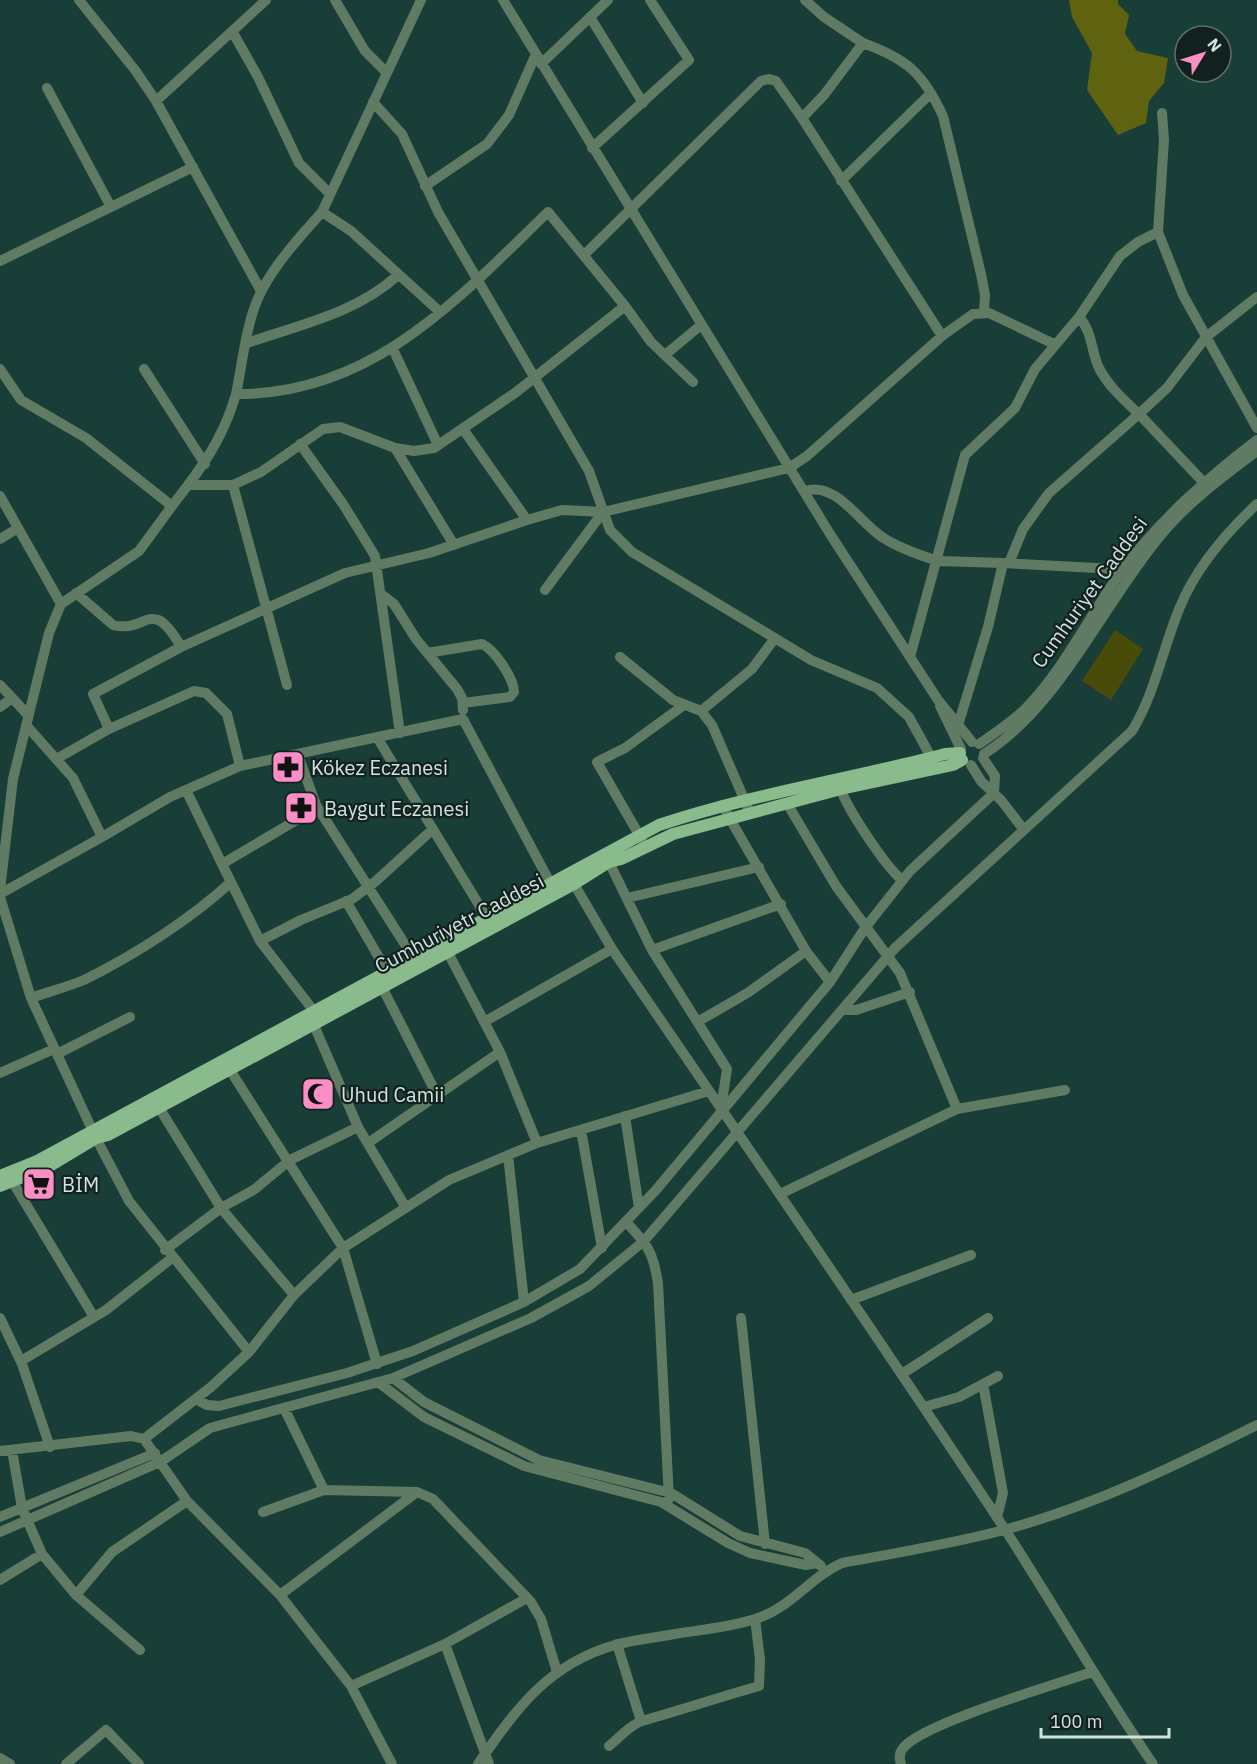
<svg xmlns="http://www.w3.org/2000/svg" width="1257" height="1764" font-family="'IBM Plex Sans',sans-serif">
<rect width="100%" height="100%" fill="#193e37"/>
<path fill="#494c09" d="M1115 630 1143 649 1111 700 1082 681Z"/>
<path fill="#5f6310" d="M1069 0H1118V4L1129 15 1125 34 1137 51 1168 58 1164 83 1149 101 1146 123 1118 135 1087 90 1092 53 1072 17Z"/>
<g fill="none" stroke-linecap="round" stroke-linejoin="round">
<path stroke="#617a63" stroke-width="10" d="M79 0 135 70 156 101
M503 0 830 534 938 700 972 742
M805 0 824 17 863 43
M590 17 643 103
M232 31 258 77 299 163 330 194
M541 64 608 0
M387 73 421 0
M47 88 111 207
M373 102 402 134 438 212 589 471 610 530 632 552 811 660 877 688 909 717 931 757
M1162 113 1164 140 1158 232 1183 295 1257 428
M592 148 689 60 650 0
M841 181 931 93
M425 186 487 144 509 115 536 54
M322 212 387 73 365 51 335 0
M584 255 761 81 769 79 776 81 802 118
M0 261 193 167
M261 291 156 101 266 0
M625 306 651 342 693 382
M942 336 802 118 824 95 863 43C907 59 923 73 943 116L981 274 985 295 984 312
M247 343C299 325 357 313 398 275
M392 347 438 445
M665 355 701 325
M0 369 21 400 86 438 172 506 139 551 61 604 49 633 13 779 0 890
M144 369 205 464
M300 444 343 504 375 556 400 733
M395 448 454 545
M188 485C210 456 226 429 236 394
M233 485 261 472 323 429 340 427 395 448 414 451 434 448 515 393 625 306 548 212C458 299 372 395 236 394 243 361 246 320 262 290 278 260 300 237 322 212L351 231 440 312
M1207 486 1139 414 1167 388 1206 337 1257 297
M805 491C836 481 859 522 882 537 897 547 919 555 938 561L1003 563 988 627 959 722
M0 496 61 604
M172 506 188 485H233L287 685
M527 520 562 510 603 512 789 468 807 456 942 336 973 314 989 313 1054 344
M0 539 18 528
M1003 563 1115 569 1127 574
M1009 563 1023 529 1049 493 1139 414C1124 400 1107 385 1098 366 1091 349 1092 331 1079 317
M545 590 603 512
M76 593 113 625C147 634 151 594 181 647
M381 594 394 604 416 639 457 689 462 698 463 710
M427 653 482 644C495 650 514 679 514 692L510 697 463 703
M620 657 673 700 701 711 712 725 748 808
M910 657 965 455 1015 408 1035 369 1079 317 1120 256 1138 242 1158 232
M0 685 28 715
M940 706 961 749
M0 707 12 698
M701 711 752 669 775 638
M109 729 93 694 181 647 345 573 429 553 527 520 463 429
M378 739 487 918
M979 744C995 733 1012 722 1026 708 1065 668 1090 614 1123 569 1162 518 1206 479 1257 440
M984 754C1060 706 1103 604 1161 535 1188 502 1223 477 1257 451
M298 755 316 805 413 957
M58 758 109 729 194 691 206 693 227 714 240 766 170 797 102 837
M971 765 981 781 1001 800 1024 830
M240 766 463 719 554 890
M839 783C843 804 886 867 902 880
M186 790 222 864 317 808
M722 805 806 951 830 982
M642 840 597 762 625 748 684 705
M609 862 652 950 727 1069 721 1108
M222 864 260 941 313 1010V1023L358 1127 406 1208
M574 884 612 949C744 1142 877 1335 1006 1531 1056 1608 1101 1688 1153 1764
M0 894 102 837 73 778 26 725
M0 897 31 998 96 1138 129 1201 249 1352
M627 898 759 867
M346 901 391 978
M260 941 301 920 352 899 376 881 433 829
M444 945 500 1052 537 1143
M652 950 781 904
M382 987 438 1097
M31 998C48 992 67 987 84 980 133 956 191 919 231 882
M842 1010H856L910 992
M699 1021 749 992 806 951
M484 1022 612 949
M57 1054 130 1017
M230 1070 343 1248 377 1364
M0 1073 54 1049
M158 1106 221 1208 294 1295
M957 1109 1065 1090
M625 1116 639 1208
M581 1130 602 1248
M368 1143 500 1052
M508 1155 524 1302
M12 1181 94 1317
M780 1194 957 1109 900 973 836 886 788 805
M626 1222C648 1245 653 1252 658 1283L669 1499
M165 1250 221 1208 255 1189 290 1160 358 1127
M851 1300 971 1255
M0 1318 22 1364 50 1447
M741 1318 765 1544
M21 1361 106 1310 172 1258
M902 1374 988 1318
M393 1378 424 1402 539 1460 671 1493 740 1536 805 1553 821 1566
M378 1382 424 1417 524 1466 661 1502 728 1543 750 1553 806 1565 817 1563
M983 1384 1003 1493 997 1517
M196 1399 207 1405 219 1406 347 1373 413 1351 524 1302 580 1269 656 1190 830 982 865 928 910 871 994 793 995 776 983 758
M924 1407 959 1397 998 1376
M284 1408 324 1490
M144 1439 211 1387 249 1352 294 1295 343 1248 449 1180 537 1143 709 1091
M0 1451 131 1436 144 1439 187 1501 280 1595 351 1686 392 1764
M263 1512 324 1490 417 1492 433 1499 531 1602 541 1619 557 1672
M0 1517 155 1453
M0 1532 160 1462 210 1428 393 1378 531 1318 589 1286 644 1241 895 948 1132 731C1155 694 1163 647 1180 607 1196 568 1227 532 1257 504
M42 1554 76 1595 140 1650
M0 1580 42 1554 22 1508 12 1450
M76 1595 112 1552 187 1501
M280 1595 417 1492
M445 1644 489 1764
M617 1644 641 1721
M351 1686 445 1644 527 1598
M609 1746C618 1739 631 1724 642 1721 681 1710 720 1697 759 1686L760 1659 755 1619
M0 1758 10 1764
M66 1764 106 1730 139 1764
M478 1764C516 1709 548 1664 615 1645 633 1640 652 1638 669 1635 697 1630 727 1628 755 1619 790 1609 810 1577 842 1563 896 1553 951 1544 1004 1530 1093 1506 1175 1466 1257 1425
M901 1764C899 1758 899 1752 904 1747 925 1723 1054 1685 1092 1672"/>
<path stroke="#89bb8c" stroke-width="12" d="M0 1176 37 1161 659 825C752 794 850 779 945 754L960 753
M0 1186 46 1168 96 1138 108 1135 574 884 609 862 621 859 673 834 841 789 953 765 962 760"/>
</g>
<defs>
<g id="pharmacy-square" transform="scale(1.725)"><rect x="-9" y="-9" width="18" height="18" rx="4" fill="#fb8fc5" stroke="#12211e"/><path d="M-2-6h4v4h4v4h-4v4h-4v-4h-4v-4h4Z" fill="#111"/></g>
<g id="mosque-square" transform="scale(1.725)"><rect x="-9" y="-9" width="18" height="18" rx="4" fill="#fb8fc5" stroke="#12211e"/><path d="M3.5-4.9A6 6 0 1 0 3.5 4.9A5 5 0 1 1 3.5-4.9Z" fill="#111"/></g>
<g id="supermarket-square" transform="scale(1.725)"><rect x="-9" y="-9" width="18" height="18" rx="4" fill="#fb8fc5" stroke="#12211e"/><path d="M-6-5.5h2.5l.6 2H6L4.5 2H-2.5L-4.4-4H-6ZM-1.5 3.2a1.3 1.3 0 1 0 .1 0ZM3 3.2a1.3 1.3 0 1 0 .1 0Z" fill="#111"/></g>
</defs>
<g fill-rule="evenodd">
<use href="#pharmacy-square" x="288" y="767"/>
<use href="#pharmacy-square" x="301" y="808"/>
<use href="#mosque-square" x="318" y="1094"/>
<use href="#supermarket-square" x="39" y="1184"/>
</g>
<g text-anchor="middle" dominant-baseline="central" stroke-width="4.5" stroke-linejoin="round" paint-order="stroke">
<g font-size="20" fill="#d1e4e0" stroke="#12211e">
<text transform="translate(1089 592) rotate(-54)">Cumhuriyet Caddesi</text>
<text transform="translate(459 923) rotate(-28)">Cumhuriyetr Caddesi</text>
</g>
<g font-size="20" fill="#d1e4e0" stroke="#12211e" text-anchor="start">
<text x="311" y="767">Kökez Eczanesi</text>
<text x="324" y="808">Baygut Eczanesi</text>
<text x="341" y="1094">Uhud Camii</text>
<text x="62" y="1184">BİM</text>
</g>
</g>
<g transform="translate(1203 54) rotate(52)"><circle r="28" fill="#12211e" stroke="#5e6f6c" stroke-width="1.5"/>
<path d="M0-4.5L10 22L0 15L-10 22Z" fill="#fb8fc5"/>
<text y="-9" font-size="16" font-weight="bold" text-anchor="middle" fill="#d1e4e0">N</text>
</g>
<path d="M1041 1728v9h128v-9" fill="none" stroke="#d1e4e0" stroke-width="3"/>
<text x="1050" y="1728" font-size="18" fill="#d1e4e0" stroke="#12211e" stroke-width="4.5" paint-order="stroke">100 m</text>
</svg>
